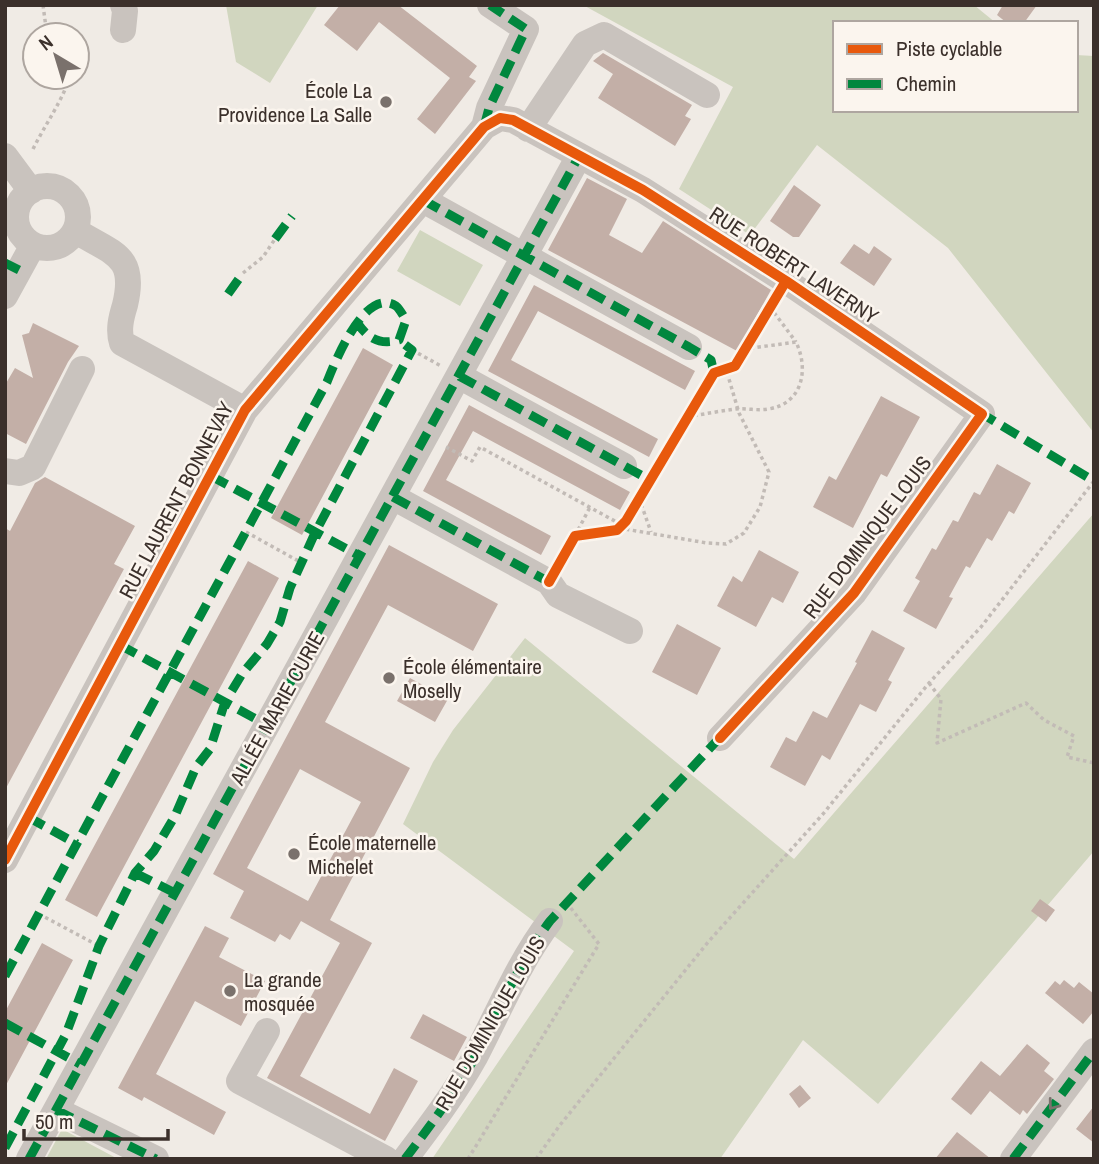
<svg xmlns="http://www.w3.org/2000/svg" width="1099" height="1164" font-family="'Archivo Narrow',sans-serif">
<rect width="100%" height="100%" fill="#f0ebe5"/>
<path fill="#d1d6bf" d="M226 5H318L270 83 236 62Z
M583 5H974L996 23H835V110H1076V55L1094 56V433L948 248 817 145 750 235 679 189 733 87Z
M420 230 483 265 460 306 397 271Z
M1094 513V851L878 1104 803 1040 720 1159H432L574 951 403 824 433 762 453 730 525 638 794 859Z
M62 1129 118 1159H46Z"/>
<path fill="#c3afa7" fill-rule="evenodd" d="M340 5H398L477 66 469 77 476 81 435 134 417 119 450 78 379 22 357 51 324 25Z
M1003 5H1037L1024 23H1007L997 15Z
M603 53 692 105 685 116 691 119 675 146 598 98 613 74 593 61Z
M587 178 627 199 609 235 642 253 663 221 771 290 737 351 548 250Z
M794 185 821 205 799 237H793L770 221Z
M854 244 869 254 874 246 892 259 874 286 840 263Z
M534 285 695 371 685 390 538 311 511 360 658 439 649 457 488 371Z
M33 323 79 346 68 362 26 444 5 433V385L15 368 33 378 22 335 29 333Z
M363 348 393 365 302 535 271 518Z
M881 396 920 417 887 477 881 474 853 528 813 507 829 476 836 480Z
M469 405 630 492 620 510 473 431 446 480 551 536 541 555 423 491Z
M997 464 1031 483 1014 514 1009 511 992 541 987 538 970 568 966 566 949 597 953 598 936 629 903 611 920 581 915 578 932 548 936 550 953 520 958 522 974 492 980 495Z
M45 477 135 526 114 564 124 569 5 790V528L10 531 35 483Z
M389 545 498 604 473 651 388 605 325 722 410 768 330 920 372 943 300 1076 370 1114 394 1068 418 1081 385 1141 267 1078 340 943 301 921 290 940 280 934 275 942 230 918 244 891 213 874ZM300 769 361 802 308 901 247 868Z
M759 550 799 572 783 603 772 597 756 627 717 606 733 576 742 582Z
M248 561 279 578 97 917 65 900Z
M677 624 721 648 697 695 652 672Z
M872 630 905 648 888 680 892 682 876 712 860 704 830 760 822 755 805 786 770 767 786 737 796 742 813 711 827 718 857 663 855 662Z
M410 678 448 699 435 722 397 701Z
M1040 899 1055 910 1046 922 1031 911Z
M205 926 229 938 219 957 265 981 241 1026 195 1001 156 1074 226 1112 214 1135 144 1097 142 1101 118 1088Z
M42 943 73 960 5 1087V1012Z
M1064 980 1074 988 1079 982 1094 994V1011L1083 1024 1045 993 1055 981 1060 985Z
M423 1014 467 1037 454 1061 410 1038Z
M1027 1044 1050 1063 1044 1071 1054 1079 1027 1114 1023 1110 1020 1115 990 1091 971 1115 951 1099 981 1061 1000 1076Z
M800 1085 811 1098 799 1108 789 1094Z
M1094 1106V1143L1076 1129Z
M957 1132 991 1159H935Z"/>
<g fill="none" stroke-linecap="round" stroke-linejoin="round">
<path stroke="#c2bbb6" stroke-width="3.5" stroke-dasharray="3.5 3.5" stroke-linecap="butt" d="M43 5 47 35
M33 149C44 127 58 107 67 85L63 77
M243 273 263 257 275 239
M770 307 796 342
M412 350 441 366
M687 417C704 414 720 411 736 409 746 408 758 411 768 409 803 404 809 369 796 342L745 349
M446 447 472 461 480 447 622 525
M639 498 651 532
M619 528 707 543 726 544 744 533 760 507 769 472 739 413 726 369
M246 532 302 563
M575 536 590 507
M929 683 941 699 937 743 1026 703 1044 720 1074 736 1067 757 1094 763
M39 914 99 946
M468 1159 599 944 570 907
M536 1159 560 1125 709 941 823 814 929 683 981 627 1094 481"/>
<path stroke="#c9c3be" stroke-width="26" d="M123 30 125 11 123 5
M484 127 489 108 526 29 490 5
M528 129 585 44 604 35 707 95
M5 156 31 191
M16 217a31 31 0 1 1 62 0a31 31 0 1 1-62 0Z
M423 200 689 347
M76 231C113 254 137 255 125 305 121 318 118 330 122 343L245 410
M5 296 33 245
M459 376 624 466
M5 471 19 473 33 467 82 369
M393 497 549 582 558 595 630 631
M5 860 245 410 484 127 500 118 513 120 643 190 786 281 982 414 854 593 720 738
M267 1031 239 1081 386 1159
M56 1110 156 1159
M29 1159 579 156
M405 1159C430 1126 455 1093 475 1057 499 1011 519 962 550 921
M1013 1159 1094 1051"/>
<path stroke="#00873e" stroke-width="9" stroke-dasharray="18 9" stroke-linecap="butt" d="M484 127 489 108 526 29 490 5
M423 200 689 347 711 360 714 373
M275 239 292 216
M5 263 19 270
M228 294 243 273
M459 376 650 480
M979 412 1094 481
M211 476 360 556
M393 497 549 582 551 579
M120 645 267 725
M28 817 77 844
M135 873 175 893
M5 976 327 382C335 362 365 286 396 306 400 309 403 316 406 320L399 340C380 345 369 339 358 324
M5 1023 80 1064
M56 1110 156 1159
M5 1148 66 1034 99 946 135 873 154 851 175 816 196 767 210 749 225 702 242 674 267 644 280 622 290 588 315 533 412 350 399 340
M29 1159 579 156
M405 1159C430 1126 455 1093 475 1057 499 1011 519 962 550 921L724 733
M1013 1159 1094 1051"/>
<g stroke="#fbf5ee" stroke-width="15">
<path id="cycleway" d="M549 582 575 536 617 530 626 521 714 373 735 366 786 281
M5 860 245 410 484 127 500 118 513 120 643 190 786 281 982 414 854 593 720 738"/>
</g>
<use href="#cycleway" stroke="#e8590c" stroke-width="10"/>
</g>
<defs><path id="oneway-chevron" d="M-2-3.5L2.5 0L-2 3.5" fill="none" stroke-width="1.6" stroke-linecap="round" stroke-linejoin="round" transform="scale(1.75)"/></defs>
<use stroke="#7b726d" href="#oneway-chevron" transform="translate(1053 1105) rotate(127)"/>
<g fill="#7a716c" stroke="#fbf5ee" stroke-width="2.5">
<circle cx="386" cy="102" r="7"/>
<circle cx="389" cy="678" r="7"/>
<circle cx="294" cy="854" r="7"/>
<circle cx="230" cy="991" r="7"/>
</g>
<g text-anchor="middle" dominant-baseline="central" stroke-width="5" stroke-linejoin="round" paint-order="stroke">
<g font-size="21" fill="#3b302b" stroke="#fbf5ee" text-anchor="start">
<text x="372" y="90" text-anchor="end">École La<tspan x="372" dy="24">Providence La Salle</tspan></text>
<text x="403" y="666">École élémentaire<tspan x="403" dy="24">Moselly</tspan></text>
<text x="308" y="842">École maternelle<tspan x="308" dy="24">Michelet</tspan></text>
<text x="244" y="979">La grande<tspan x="244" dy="24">mosquée</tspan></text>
</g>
<g font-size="21" fill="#3b302b" stroke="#fbf5ee">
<text transform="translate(794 265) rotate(33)">RUE ROBERT LAVERNY</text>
<text transform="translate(176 500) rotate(-62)">RUE LAURENT BONNEVAY</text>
<text transform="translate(867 537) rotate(-53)">RUE DOMINIQUE LOUIS</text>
<text transform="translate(277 708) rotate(-61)">ALLÉE MARIE CURIE</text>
<text transform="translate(490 1023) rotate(-60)">RUE DOMINIQUE LOUIS</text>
</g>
</g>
<rect width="1099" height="1164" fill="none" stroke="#3b302b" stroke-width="14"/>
<rect x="833" y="21" width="245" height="91" fill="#fbf5ee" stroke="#aea6a0" stroke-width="2"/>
<rect x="847" y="44" width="35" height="10" fill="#e8590c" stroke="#aea6a0" stroke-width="2"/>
<text x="896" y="56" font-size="21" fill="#3b302b">Piste cyclable</text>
<rect x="847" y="79" width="35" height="10" fill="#00873e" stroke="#aea6a0" stroke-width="2"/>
<text x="896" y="91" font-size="21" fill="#3b302b">Chemin</text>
<g transform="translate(56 56) rotate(322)"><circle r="33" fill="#fbf5ee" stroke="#aea6a0" stroke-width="2"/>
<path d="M0-5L12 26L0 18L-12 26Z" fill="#7a716c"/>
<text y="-10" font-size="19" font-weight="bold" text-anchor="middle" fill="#3b302b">N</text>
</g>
<path d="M24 1129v10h144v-10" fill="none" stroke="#3b302b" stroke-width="3.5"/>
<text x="35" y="1129" font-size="21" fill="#3b302b" stroke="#fbf5ee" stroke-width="5" paint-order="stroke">50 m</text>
</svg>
